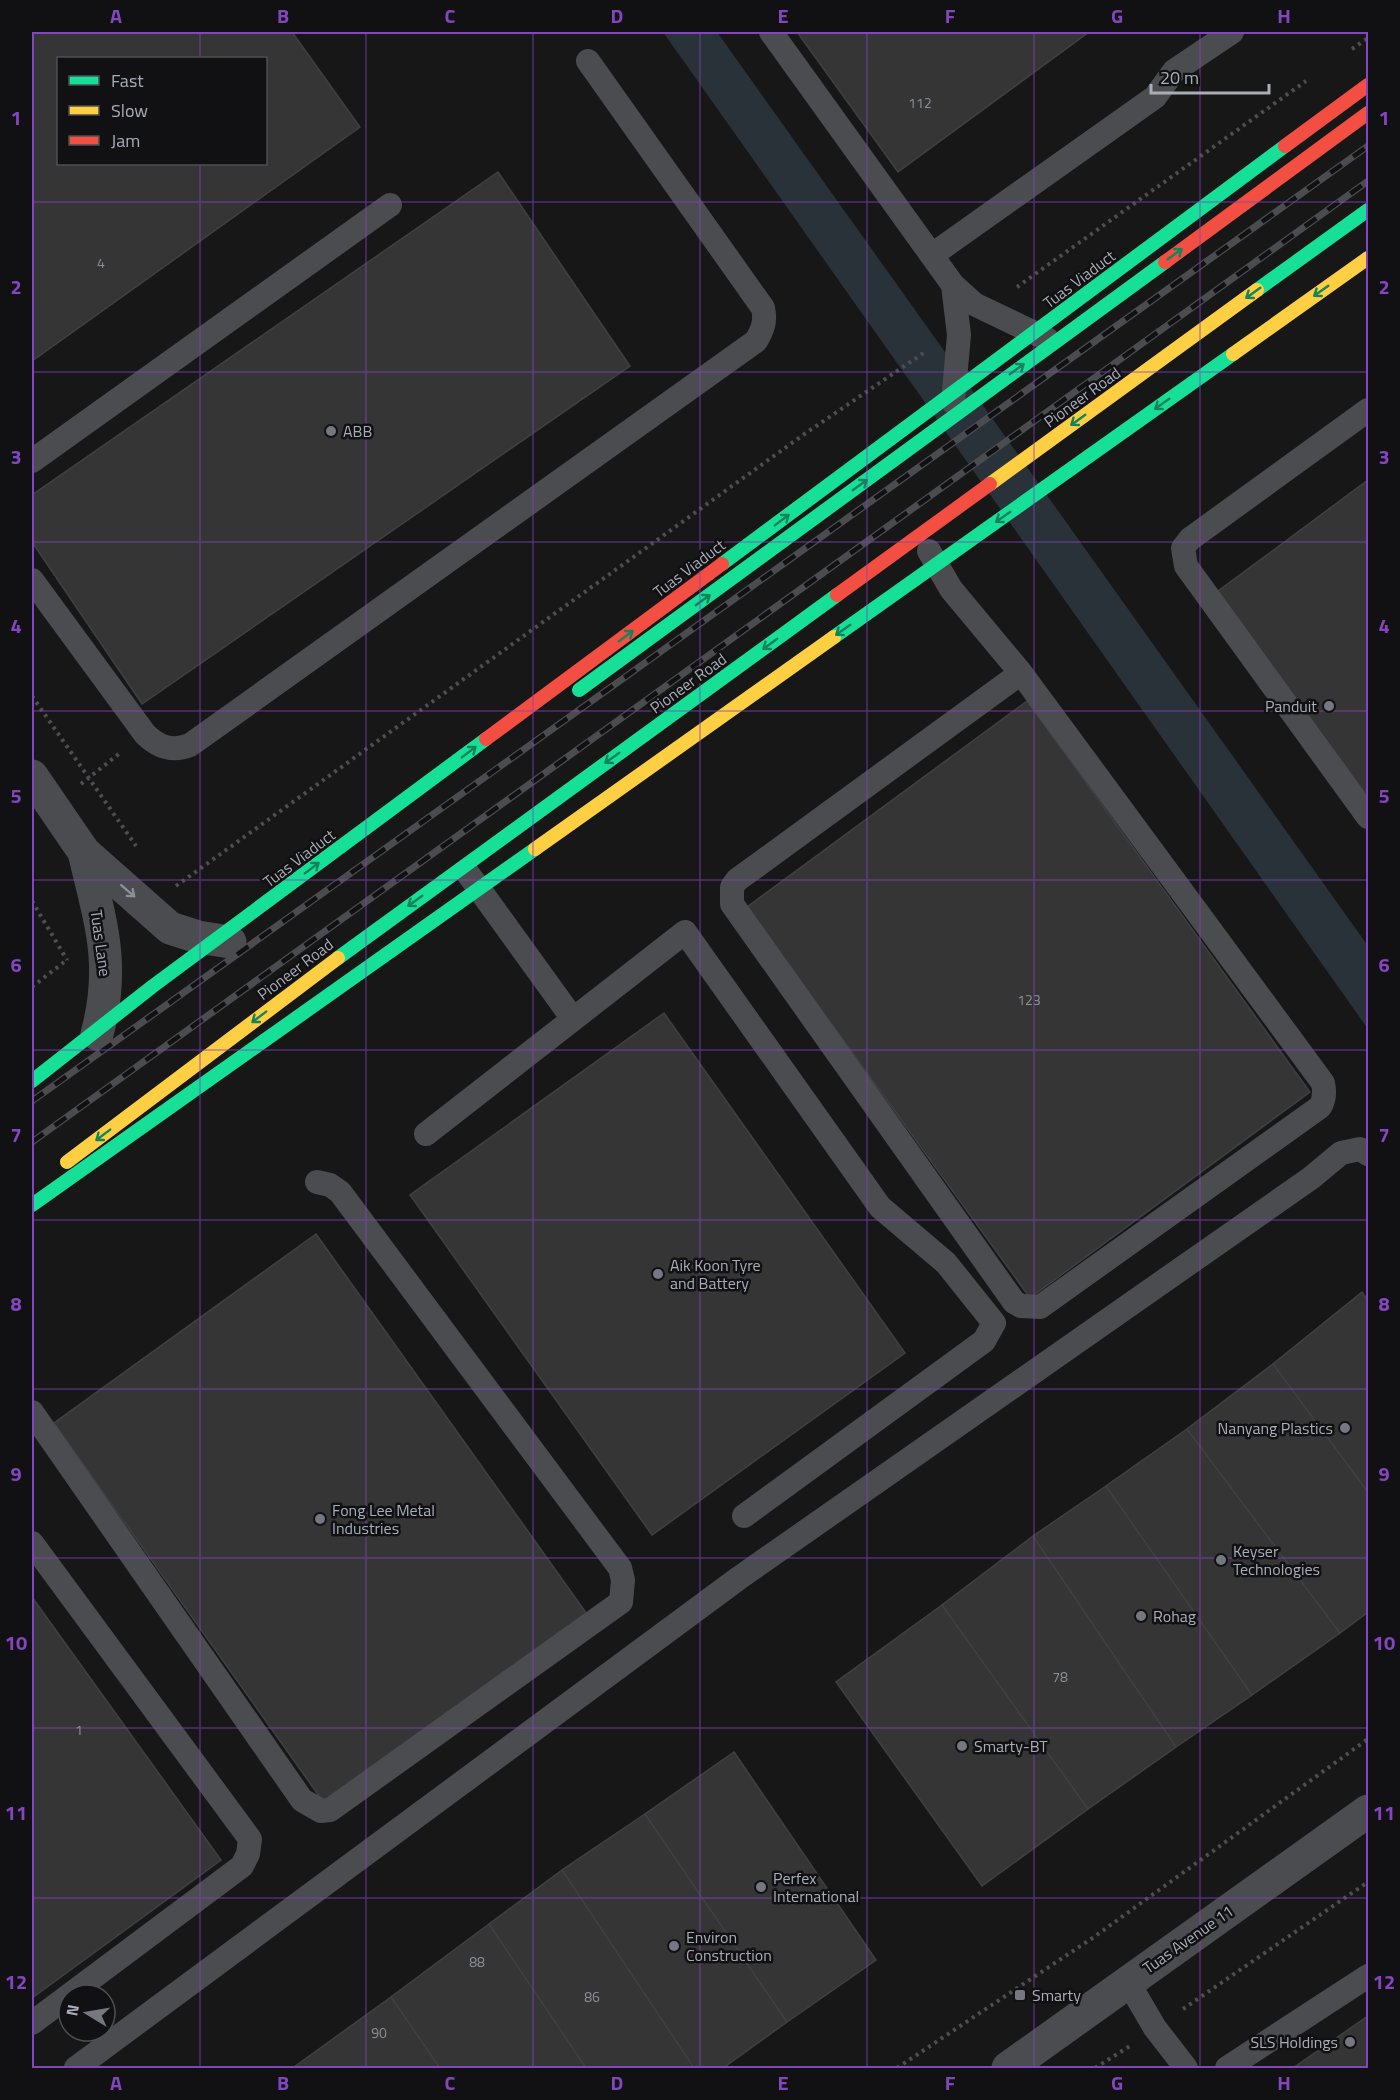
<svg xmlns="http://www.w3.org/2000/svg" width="1400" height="2100" font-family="'Titillium Web',sans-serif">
<rect width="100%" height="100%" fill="#171717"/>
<path fill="#2a3239" d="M663 32H717L1368 946V1029Z"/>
<path fill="#353536" stroke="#3f4043" stroke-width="1.5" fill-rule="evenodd" d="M32 32H292L360 127 32 361ZM58 58H266V164H58Z
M797 32H1089L898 172Z
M498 172 630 366 142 704 32 542V495Z
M1368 480V814L1210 597Z
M1027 701 1310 1092 1030 1298 747 907Z
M664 1013 905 1353 652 1535 410 1195Z
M316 1234 587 1614 324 1803 54 1423Z
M1362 1292 1368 1301V1492L1273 1364Z
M1273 1364 1368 1492V1612L1340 1633 1187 1429Z
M1187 1429 1340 1633 1252 1695 1106 1486Z
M1106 1486 1252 1695 1176 1747 1033 1536Z
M1033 1536 1176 1747 1088 1809 942 1605Z
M32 1597 221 1860 32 1998Z
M942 1605 1088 1809 982 1886 836 1682Z
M734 1752 876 1960 787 2022 645 1814Z
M645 1814 787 2022 723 2068H694L562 1870Z
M562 1870 694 2068H586L489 1924Z
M489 1924 586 2068H440L391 1997Z
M391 1997 440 2068H295L294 2067Z
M1368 2016V2068H1293Z"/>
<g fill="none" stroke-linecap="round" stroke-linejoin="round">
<path stroke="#4d4e52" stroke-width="4" stroke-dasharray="3 4.5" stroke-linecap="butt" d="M1352 49 1368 38
M1017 287 1306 81
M32 696 136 846
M81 784 120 753
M176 886 803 435 925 352
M32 901 67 960
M32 987 68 959
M1183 2009 1368 1882
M897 2068 1094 1937 1368 1739
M1095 2068 1130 2046"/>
<path stroke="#4b4c50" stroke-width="24" d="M771 32 953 285 974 304 1047 339
M932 255 1155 97 1174 71 1232 32
M953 402 959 335 953 285
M1368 410 1190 539 1183 548 1186 566 1368 817
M32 461 390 205
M929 551 951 589 1021 673 1323 1083C1325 1092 1325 1099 1320 1107L1040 1307 1021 1306 1014 1302 732 904V887L737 880 1021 673
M32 580 145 734C158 747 172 752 190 745L756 341C763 329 766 321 763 308L588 61
M469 875 573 1019
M426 1134 685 932 880 1207 946 1263 994 1323 984 1341 744 1516
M32 1412 302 1800 321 1811 330 1810 621 1602 623 1580 620 1568 340 1192 330 1185 317 1182
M32 1543 250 1839 248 1854 242 1866 32 2023
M1128 1982 1155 2028 1186 2068
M76 2068 739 1578 1311 1178 1341 1153 1360 1149 1368 1154
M1227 2068 1368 1976"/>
<path stroke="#4b4c50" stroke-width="33" d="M32 776 84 852 170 928 198 937 230 942
M84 852C100 921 116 963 97 1034
M1008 2068 1368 1811"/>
<path stroke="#16e098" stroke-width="14" d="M1257 290 1368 210
M579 690 1165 262
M338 958 837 595"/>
<path stroke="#ffcf43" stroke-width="14" d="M990 484 1257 290
M67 1162 338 958"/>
<path stroke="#f24e42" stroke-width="14" d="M1165 262 1368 113
M837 595 990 484"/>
<g stroke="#4b4c4f" stroke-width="7">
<path id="rail" d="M32 1101 1368 146
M32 1142 1368 181"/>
</g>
<use href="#rail" stroke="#111113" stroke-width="4.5" stroke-dasharray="14" stroke-linecap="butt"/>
<path stroke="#16e098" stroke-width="14" d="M722 564 1285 146
M834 637 1233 354
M32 1081 153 986 486 739
M32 1205 535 849"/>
<path stroke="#ffcf43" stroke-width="14" d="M1233 354 1368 258
M535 849 834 637"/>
<path stroke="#f24e42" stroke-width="14" d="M1285 146 1368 85
M486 739 722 564"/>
</g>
<defs><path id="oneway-shaft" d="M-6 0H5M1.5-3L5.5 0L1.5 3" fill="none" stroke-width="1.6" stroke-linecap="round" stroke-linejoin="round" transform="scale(1.5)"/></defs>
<g stroke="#14835c">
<use href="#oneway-shaft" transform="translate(1175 254) rotate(-36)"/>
<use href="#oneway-shaft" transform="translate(1321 291) rotate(145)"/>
<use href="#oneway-shaft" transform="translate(1253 293) rotate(144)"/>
<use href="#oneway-shaft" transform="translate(1017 369) rotate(-36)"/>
<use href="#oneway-shaft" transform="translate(1162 404) rotate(145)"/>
<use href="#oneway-shaft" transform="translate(1078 420) rotate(144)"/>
<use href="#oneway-shaft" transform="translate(860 485) rotate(-36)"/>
<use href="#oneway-shaft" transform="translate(1003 517) rotate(145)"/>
<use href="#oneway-shaft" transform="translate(782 520) rotate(-37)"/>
<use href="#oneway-shaft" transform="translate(703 600) rotate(-36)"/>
<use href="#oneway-shaft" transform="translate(843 630) rotate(145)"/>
<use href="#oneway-shaft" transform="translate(626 636) rotate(-37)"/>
<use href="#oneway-shaft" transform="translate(770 644) rotate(144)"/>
<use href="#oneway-shaft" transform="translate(469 752) rotate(-37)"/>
<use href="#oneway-shaft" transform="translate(612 758) rotate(144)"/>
<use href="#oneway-shaft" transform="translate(312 868) rotate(-37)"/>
<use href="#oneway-shaft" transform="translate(415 901) rotate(144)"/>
<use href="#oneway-shaft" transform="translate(259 1017) rotate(143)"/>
<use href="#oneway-shaft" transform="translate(103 1135) rotate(143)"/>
</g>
<use stroke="#8c9099" href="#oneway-shaft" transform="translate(128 891) rotate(41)"/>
<path fill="none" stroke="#8446be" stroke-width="1.5" stroke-opacity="0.55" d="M200 32V58M366 32V2068M533 32V2068M700 32V2068M867 32V2068M1034 32V2068M1200 32V2068M200 164V2068M32 202H1368M32 372H1368M32 542H1368M32 711H1368M32 880H1368M32 1050H1368M32 1220H1368M32 1389H1368M32 1558H1368M32 1728H1368M32 1898H1368"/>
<g fill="#757880" stroke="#111113" stroke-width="2">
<circle cx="331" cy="431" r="6"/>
<circle cx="1329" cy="706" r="6"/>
<circle cx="658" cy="1274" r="6"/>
<circle cx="1345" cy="1428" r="6"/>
<circle cx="320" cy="1519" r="6"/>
<circle cx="1221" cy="1560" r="6"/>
<circle cx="1141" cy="1616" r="6"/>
<circle cx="962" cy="1746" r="6"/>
<circle cx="761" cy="1887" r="6"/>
<circle cx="674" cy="1946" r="6"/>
<rect x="1014" y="1989" width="12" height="12" rx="3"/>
<circle cx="1350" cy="2042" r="6"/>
</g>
<g text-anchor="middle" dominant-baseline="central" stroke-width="5" stroke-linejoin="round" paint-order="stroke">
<g font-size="14" fill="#8b8f98">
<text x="920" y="102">112</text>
<text x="101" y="262">4</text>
<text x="1029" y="999">123</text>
<text x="1060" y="1676">78</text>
<text x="79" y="1729">1</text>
<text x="477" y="1961">88</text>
<text x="592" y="1996">86</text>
<text x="379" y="2032">90</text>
</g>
<g font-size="16" fill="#a8adb8" stroke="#111113">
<text transform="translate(1079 279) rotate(-37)">Tuas Viaduct</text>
<text transform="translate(1082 397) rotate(-36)">Pioneer Road</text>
<text transform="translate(689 568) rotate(-37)">Tuas Viaduct</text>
<text transform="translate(688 683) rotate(-36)">Pioneer Road</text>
<text transform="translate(299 858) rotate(-37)">Tuas Viaduct</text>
<text transform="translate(101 943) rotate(82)">Tuas Lane</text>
<text transform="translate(295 969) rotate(-37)">Pioneer Road</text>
<text transform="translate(1188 1939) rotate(-35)">Tuas Avenue 11</text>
</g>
<g font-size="16" fill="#a8adb8" stroke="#111113" text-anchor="start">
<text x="343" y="431">ABB</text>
<text x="1317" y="706" text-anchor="end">Panduit</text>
<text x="670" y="1265">Aik Koon Tyre<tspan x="670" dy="18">and Battery</tspan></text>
<text x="1333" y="1428" text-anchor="end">Nanyang Plastics</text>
<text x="332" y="1510">Fong Lee Metal<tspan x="332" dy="18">Industries</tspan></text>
<text x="1233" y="1551">Keyser<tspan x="1233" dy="18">Technologies</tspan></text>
<text x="1153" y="1616">Rohag</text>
<text x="974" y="1746">Smarty-BT</text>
<text x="773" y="1878">Perfex<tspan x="773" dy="18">International</tspan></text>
<text x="686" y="1937">Environ<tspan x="686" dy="18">Construction</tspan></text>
<text x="1032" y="1995">Smarty</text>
<text x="1338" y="2042" text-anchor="end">SLS Holdings</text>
</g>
</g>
<rect width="1400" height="2100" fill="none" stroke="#111113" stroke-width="66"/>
<rect x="57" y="57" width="210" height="108" fill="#111113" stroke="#4d4f55" stroke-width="1.5"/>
<rect x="69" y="76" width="30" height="9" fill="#16e098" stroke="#4d4f55" stroke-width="1.5"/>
<text x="111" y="87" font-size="18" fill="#a8adb8">Fast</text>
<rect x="69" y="106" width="30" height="9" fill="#ffcf43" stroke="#4d4f55" stroke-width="1.5"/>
<text x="111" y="117" font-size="18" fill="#a8adb8">Slow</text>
<rect x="69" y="136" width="30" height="9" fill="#f24e42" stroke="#4d4f55" stroke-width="1.5"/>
<text x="111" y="147" font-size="18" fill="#a8adb8">Jam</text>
<g transform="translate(87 2013) rotate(281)"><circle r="28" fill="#111113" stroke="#4d4f55" stroke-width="1.5"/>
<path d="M0-4.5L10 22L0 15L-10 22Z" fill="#757880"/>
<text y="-9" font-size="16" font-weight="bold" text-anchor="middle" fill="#a8adb8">N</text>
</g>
<path d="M1151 84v9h118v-9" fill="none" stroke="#a8adb8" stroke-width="3"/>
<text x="1160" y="84" font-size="18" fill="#a8adb8" stroke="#111113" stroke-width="4.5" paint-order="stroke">20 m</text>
<rect x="33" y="33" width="1334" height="2034" fill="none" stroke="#8446be" stroke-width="2"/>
<g font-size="20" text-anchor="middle" font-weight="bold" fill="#8446be">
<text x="116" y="23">A</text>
<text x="283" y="23">B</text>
<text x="450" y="23">C</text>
<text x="617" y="23">D</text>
<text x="783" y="23">E</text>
<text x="950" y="23">F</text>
<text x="1117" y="23">G</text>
<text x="1284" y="23">H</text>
<text x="16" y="125">1</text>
<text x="1384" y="125">1</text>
<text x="16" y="294">2</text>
<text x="1384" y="294">2</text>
<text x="16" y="464">3</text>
<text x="1384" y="464">3</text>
<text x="16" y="633">4</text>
<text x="1384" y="633">4</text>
<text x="16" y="803">5</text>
<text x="1384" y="803">5</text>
<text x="16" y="972">6</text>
<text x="1384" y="972">6</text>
<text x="16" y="1142">7</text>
<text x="1384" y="1142">7</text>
<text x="16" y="1311">8</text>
<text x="1384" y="1311">8</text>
<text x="16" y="1481">9</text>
<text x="1384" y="1481">9</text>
<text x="16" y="1650">10</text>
<text x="1384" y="1650">10</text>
<text x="16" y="1820">11</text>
<text x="1384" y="1820">11</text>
<text x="16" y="1989">12</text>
<text x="1384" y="1989">12</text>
<text x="116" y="2090">A</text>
<text x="283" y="2090">B</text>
<text x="450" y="2090">C</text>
<text x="617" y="2090">D</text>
<text x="783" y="2090">E</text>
<text x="950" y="2090">F</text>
<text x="1117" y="2090">G</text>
<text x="1284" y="2090">H</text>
</g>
</svg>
